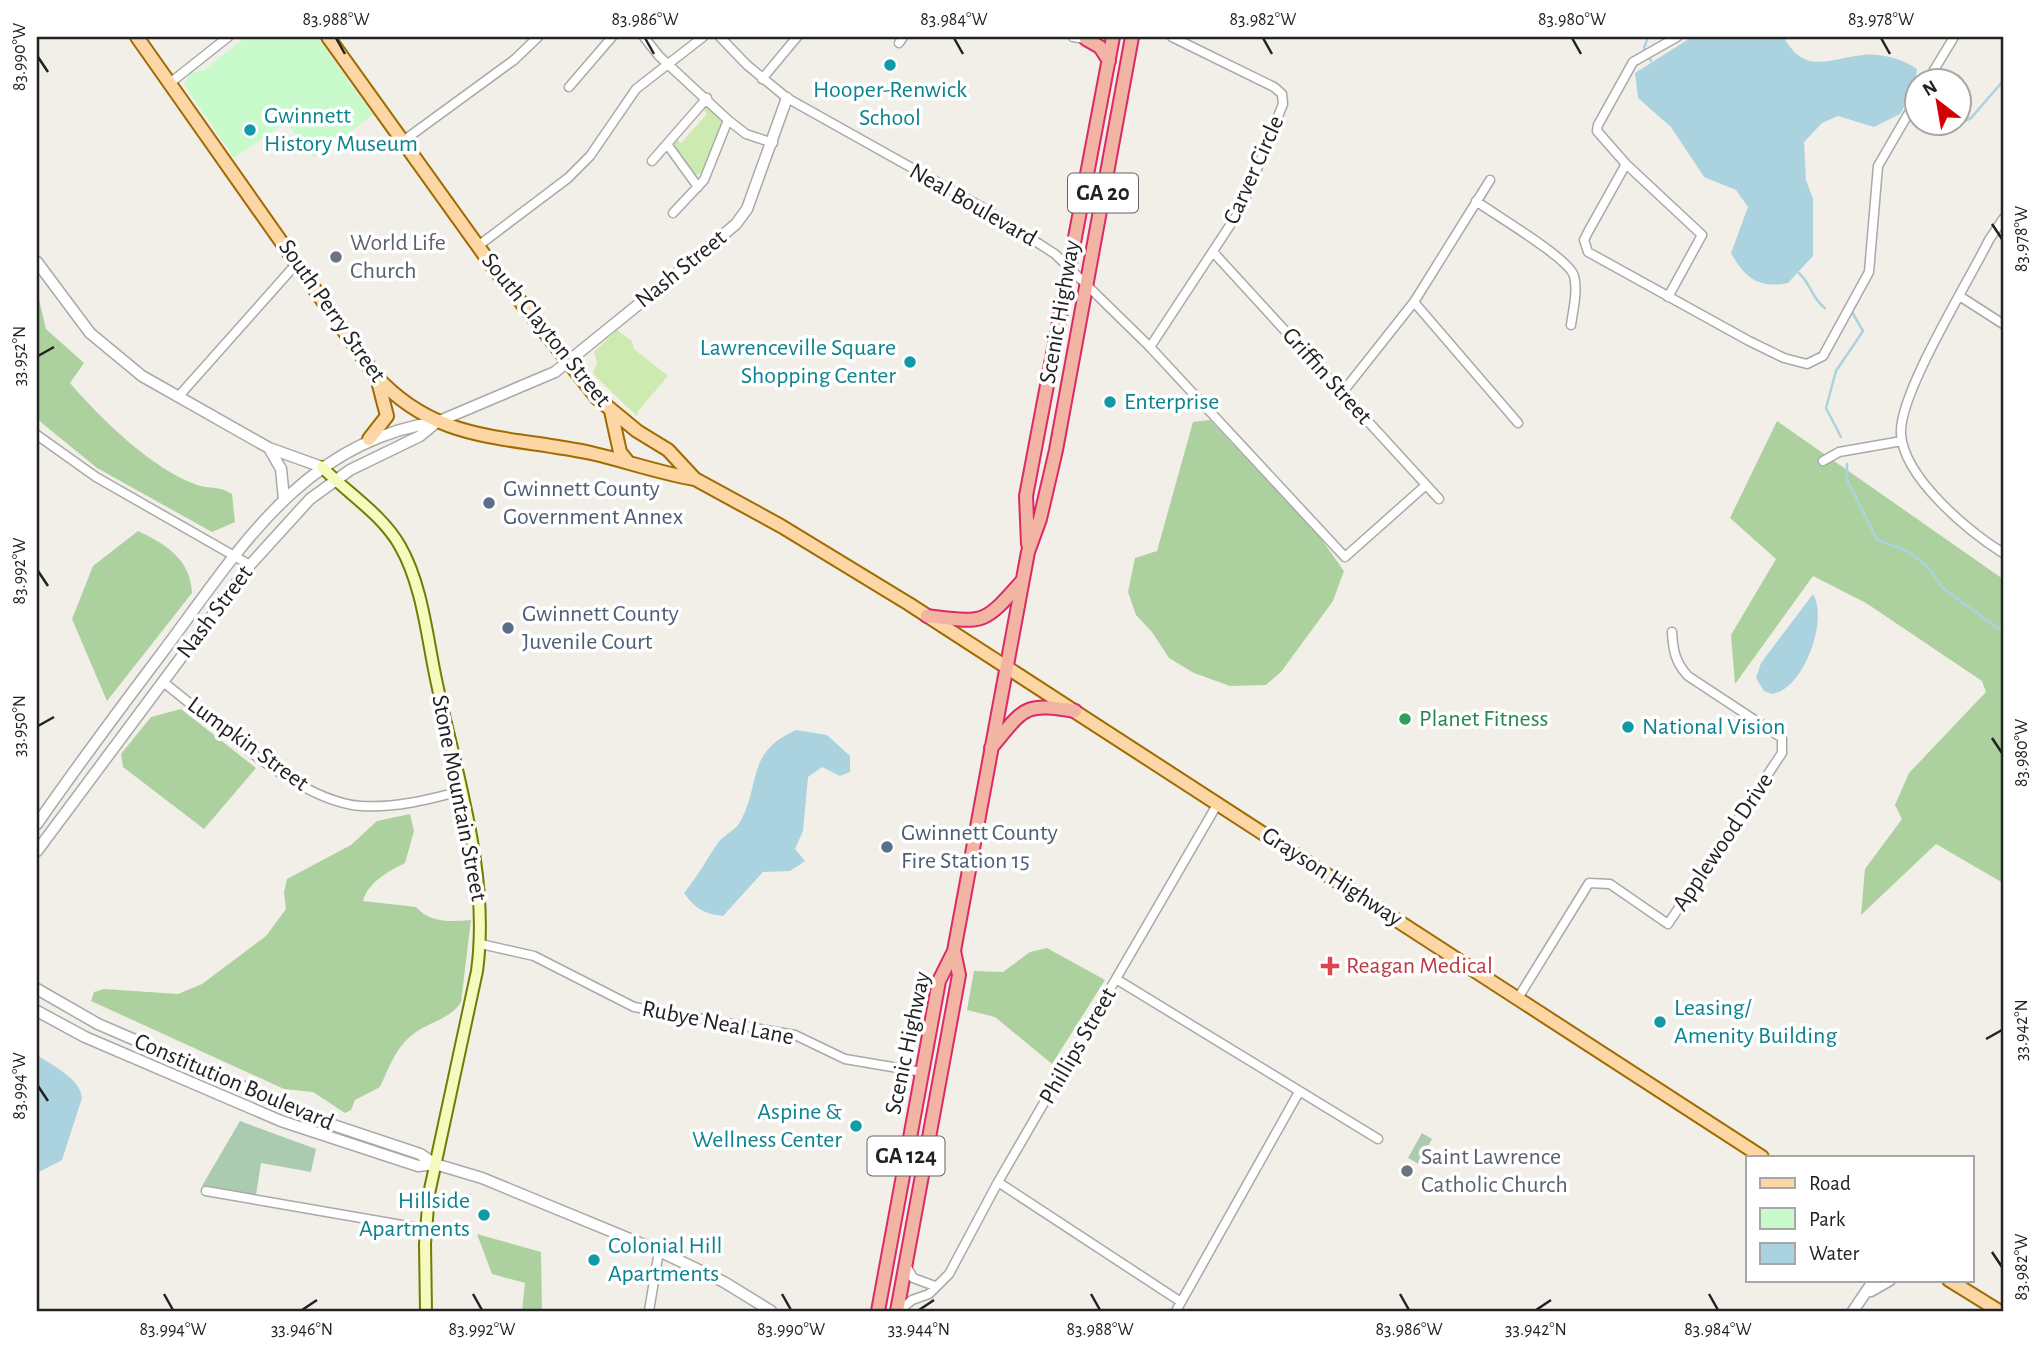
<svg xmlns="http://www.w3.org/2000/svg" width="2040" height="1348" font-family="'Alegreya Sans',sans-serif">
<rect width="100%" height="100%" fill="#f2efe9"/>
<path fill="#cdebb0" d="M708 103 724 119 703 172 697 175 692 174 671 144 676 138 681 143 707 114 702 108Z
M617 330 632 341 634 349 668 376 638 411 637 416 593 374 597 363 594 352Z"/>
<path fill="#add19e" d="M37 291 46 329 84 363 70 383C100 418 152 469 197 485 210 489 220 486 232 494L235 522 212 532 97 468 37 419Z
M1210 420 1319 536 1344 571 1333 601 1281 672 1266 685 1230 686 1194 673 1169 658 1152 632 1136 615 1128 592 1135 558 1157 551 1193 422Z
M1777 421 2003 579V883L1936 844 1861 915 1865 869 1902 819 1895 805 1909 773 1986 692 1982 681 1866 603 1813 576 1735 684 1731 635 1776 559 1730 518Z
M138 531C166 544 191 560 192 593L107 701 72 619 93 566Z
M181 709 256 768 204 829 123 767 121 754 151 717Z
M410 814 414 831 405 863C389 871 368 882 363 901L416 907C430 923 451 922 471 920L461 1002C450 1019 432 1021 416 1032 396 1046 390 1066 380 1087L355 1100 351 1110 345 1113 313 1092 284 1089 91 1001 94 992 104 989 178 994 202 984 266 936 286 909 284 892 287 879 351 845 377 821Z
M1047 948 1105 980 1052 1064 995 1017 967 1010 974 971 1003 972 1030 952Z
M477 1234 541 1252 542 1311H522L525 1283 492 1274Z"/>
<path fill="#aacbaf" d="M240 1121 316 1149 311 1172 261 1163 256 1195 202 1186Z
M1422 1133 1432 1139 1419 1164 1408 1158Z"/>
<path fill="#c8facc" d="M246 37H317L373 115 314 158 286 122 234 158 184 85 190 73 204 70Z"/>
<path fill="#aad3df" d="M1692 37H1784C1804 76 1831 58 1863 55 1880 53 1903 59 1917 69 1917 77 1905 107 1900 114L1874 127 1838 116 1822 123 1804 142 1806 180 1813 199V256L1788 283C1759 289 1745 278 1731 253L1748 207 1736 190 1704 177 1671 127 1638 98 1635 73Z
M1813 594C1829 620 1803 690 1772 694L1764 691 1756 678 1761 663Z
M796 730 827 735 850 756V772L840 776 822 767 808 777 803 831 795 849 805 861 790 871 763 872 723 916C704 914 696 909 684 893 697 877 706 861 717 844 723 835 735 831 740 822 762 782 745 753 796 730Z
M37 1055C53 1066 80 1078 82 1098L62 1160 37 1173Z"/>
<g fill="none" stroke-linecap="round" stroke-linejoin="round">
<path stroke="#aad3df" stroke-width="2.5" d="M1648 37 1644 48 1651 61
M1950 128 1971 118 2003 81
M1799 273C1811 284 1812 299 1825 308
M1841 437 1826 408 1836 371 1863 331 1852 312
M1847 464V480L1877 540 1907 551 1927 566 1944 589 2003 632"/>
<g stroke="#a9a9a9" stroke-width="11">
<path id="minor" d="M644 37 659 56 728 120 746 134 773 143
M720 37 747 65 787 98 987 210 1055 254 1150 347 1345 557 1426 485
M1073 37 1086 39
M899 43 903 37
M762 79 797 37
M1928 80 1954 37
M170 83 228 37
M569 87 612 37
M403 141 514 60 538 37
M667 144 698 187
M652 161 707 98
M1626 164 1588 232 1584 240 1588 252 1749 341 1784 358 1807 364 1823 356 1869 272 1878 166 1918 97
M1476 201C1495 215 1569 258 1574 276 1578 291 1573 310 1571 325
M673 213 704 180 728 120
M2003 219 1989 240C1969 281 1898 395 1901 434 1904 478 1968 531 2003 553
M478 246 568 178 590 156 636 89 703 37
M1214 253 1439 499
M1668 297 1702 235 1626 164 1597 131 1598 125 1633 62 1677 37
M1961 297 2003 324
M1414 302 1518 423
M1150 347 1242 207 1283 104 1282 94 1274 87 1172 37
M1342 393 1414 302 1490 180
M178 397 297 263
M37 435 96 477 250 565
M1823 461 1839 452 1902 441
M163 682C213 720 297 802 361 806 396 808 427 800 461 791
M481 944 534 956 634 1007 795 1035 845 1059 922 1072
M1116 979 1378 1139
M1518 998 1589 883 1610 884 1668 924 1782 753V738L1688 676C1675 662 1673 650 1672 632
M998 1182 1181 1302
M206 1191 425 1229
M906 1265 913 1278 935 1286
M649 1311 659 1251
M899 1311 912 1300 929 1294 949 1274 998 1182 1218 803
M1176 1311 1299 1092"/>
</g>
<g stroke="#a9a9a9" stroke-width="13">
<path id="tertiary" d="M37 262 90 333 142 376 269 448 322 467
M269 448 281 469 284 499
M37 824C77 766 119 710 162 653 237 553 302 441 437 422
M37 851 250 565 310 499 350 470 420 436 437 422 555 372 697 257 736 224 747 209 787 98
M37 989 98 1024 327 1123 420 1154 435 1164 482 1178 659 1251 724 1282 771 1311
M37 1011 85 1037 281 1121 418 1166 435 1164
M1871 1291 1890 1280
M1853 1311 1874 1280"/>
</g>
<g stroke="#707d05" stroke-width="14">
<path id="secondary" d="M322 467C347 493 382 514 400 546 423 586 427 639 437 684 457 777 490 875 477 971L429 1194 425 1244 426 1311"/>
</g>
<g stroke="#a06b00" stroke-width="16">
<path id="primary" d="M137 37 375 375C437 444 507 435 591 453 626 461 659 473 695 479
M328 37 493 267 597 398 637 431 668 450 695 479 781 526 909 604 1762 1157
M611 411 620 452 628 462
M369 439 387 416 379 385
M1949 1280 1999 1311"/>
</g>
<g stroke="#dc2a67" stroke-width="16">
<path id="trunk" d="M1086 39 1100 47 1109 61
M1028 544 1026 496 1113 37
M927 616C985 623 983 625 1022 581
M991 748C1024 709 1022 702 1075 711
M878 1311 939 981 954 951 1028 552 1040 519 1056 450 1132 37
M897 1311 959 975 954 951"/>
</g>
<use href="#minor" stroke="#fff" stroke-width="8"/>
<use href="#tertiary" stroke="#fff" stroke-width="10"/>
<use href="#secondary" stroke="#f7fabf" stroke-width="10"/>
<use href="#primary" stroke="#fcd6a4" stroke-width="12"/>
<use href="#trunk" stroke="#f2b4a3" stroke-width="12"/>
</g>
<path fill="none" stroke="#222" stroke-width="2.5" d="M336 38 345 54M645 38 654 54M954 38 963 54M1263 38 1272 54M1572 38 1581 54M1881 38 1890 54M38 57 48 72M1992 224 2002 239M38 356 54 347M38 571 48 586M38 726 54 717M1992 738 2002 753M1986 1039 2002 1030M38 1086 48 1101M1992 1252 2002 1267M164 1294 173 1310M473 1294 482 1310M782 1294 791 1310M1091 1294 1100 1310M1400 1294 1409 1310M1709 1294 1718 1310M302 1310 317 1300M919 1310 934 1300M1536 1310 1551 1300"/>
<g fill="#0f9aa8" stroke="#fff" stroke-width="2.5">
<circle cx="890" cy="65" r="7"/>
<circle cx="250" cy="130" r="7"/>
<circle cx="910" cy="362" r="7"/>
<circle cx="1110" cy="402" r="7"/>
<circle cx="1628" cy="727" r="7"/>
<circle cx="1660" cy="1022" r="7"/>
<circle cx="856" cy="1126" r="7"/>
<circle cx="484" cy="1215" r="7"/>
<circle cx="594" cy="1260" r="7"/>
</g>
<g fill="#6b7280" stroke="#fff" stroke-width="2.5">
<circle cx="336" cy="257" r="7"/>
<circle cx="1407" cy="1171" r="7"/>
</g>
<g fill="#5c6f8a" stroke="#fff" stroke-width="2.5">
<circle cx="489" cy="503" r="7"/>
<circle cx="508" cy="628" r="7"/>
<circle cx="887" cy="847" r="7"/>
</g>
<circle fill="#2e9e5b" stroke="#fff" stroke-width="2.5" cx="1405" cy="719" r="7"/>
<path fill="#e0444e" stroke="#fff" stroke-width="2.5" d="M1326.5 955.5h7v7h7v7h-7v7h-7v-7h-7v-7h7z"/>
<g text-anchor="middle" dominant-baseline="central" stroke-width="7" stroke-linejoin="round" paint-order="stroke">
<g fill="#fff" stroke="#646464" stroke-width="2">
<rect x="1068" y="173.5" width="70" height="39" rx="5"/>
<rect x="867.5" y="1136.5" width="77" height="39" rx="5"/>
</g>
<g font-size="23" font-weight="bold" fill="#222">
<text x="1103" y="193">GA 20</text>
<text x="906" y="1156">GA 124</text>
</g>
<g font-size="24" fill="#0d838f" stroke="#fff" text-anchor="start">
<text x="890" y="90" text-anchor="middle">Hooper-Renwick<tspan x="890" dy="28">School</tspan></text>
<text x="264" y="116">Gwinnett<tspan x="264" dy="28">History Museum</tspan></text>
<text x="896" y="348" text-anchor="end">Lawrenceville Square<tspan x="896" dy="28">Shopping Center</tspan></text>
<text x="1124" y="402">Enterprise</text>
<text x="1642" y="727">National Vision</text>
<text x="1674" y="1008">Leasing/<tspan x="1674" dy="28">Amenity Building</tspan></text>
<text x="842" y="1112" text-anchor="end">Aspine &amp;<tspan x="842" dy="28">Wellness Center</tspan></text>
<text x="470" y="1201" text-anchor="end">Hillside<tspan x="470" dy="28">Apartments</tspan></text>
<text x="608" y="1246">Colonial Hill<tspan x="608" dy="28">Apartments</tspan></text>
</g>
<g font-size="24" fill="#222" stroke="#fff">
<text transform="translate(1254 170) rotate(-66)">Carver Circle</text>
<text transform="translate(973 205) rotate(30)">Neal Boulevard</text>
<text transform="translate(681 269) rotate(-39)">Nash Street</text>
<text transform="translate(332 311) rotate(55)">South Perry Street</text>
<text transform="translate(1060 312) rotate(-80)">Scenic Highway</text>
<text transform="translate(546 330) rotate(51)">South Clayton Street</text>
<text transform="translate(1327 376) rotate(48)">Griffin Street</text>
<text transform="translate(215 612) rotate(-53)">Nash Street</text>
<text transform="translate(248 744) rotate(36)">Lumpkin Street</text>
<text transform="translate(459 798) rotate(79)">Stone Mountain Street</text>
<text transform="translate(1723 842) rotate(-56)">Applewood Drive</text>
<text transform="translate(1332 877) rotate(33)">Grayson Highway</text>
<text transform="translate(718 1023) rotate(11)">Rubye Neal Lane</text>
<text transform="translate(908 1043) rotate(-78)">Scenic Highway</text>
<text transform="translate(1078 1046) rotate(-60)">Phillips Street</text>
<text transform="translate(234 1082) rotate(23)">Constitution Boulevard</text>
</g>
<g font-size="24" fill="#5b616d" stroke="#fff" text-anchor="start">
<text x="350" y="243">World Life<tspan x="350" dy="28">Church</tspan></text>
<text x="1421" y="1157">Saint Lawrence<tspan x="1421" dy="28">Catholic Church</tspan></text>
</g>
<g font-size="24" fill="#4e5e75" stroke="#fff" text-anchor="start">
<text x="503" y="489">Gwinnett County<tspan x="503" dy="28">Government Annex</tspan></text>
<text x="522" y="614">Gwinnett County<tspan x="522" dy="28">Juvenile Court</tspan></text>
<text x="901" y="833">Gwinnett County<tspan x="901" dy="28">Fire Station 15</tspan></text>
</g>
<g font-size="24" fill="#27864d" stroke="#fff" text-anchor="start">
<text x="1419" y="719">Planet Fitness</text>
</g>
<g font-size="24" fill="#be3a42" stroke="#fff" text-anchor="start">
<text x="1346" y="966">Reagan Medical</text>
</g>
</g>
<rect width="2040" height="1348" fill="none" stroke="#ffffff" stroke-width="77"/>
<rect x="1746" y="1156" width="228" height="126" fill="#ffffff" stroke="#a7a7a7" stroke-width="2"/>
<rect x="1760" y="1178" width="35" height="10" fill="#fcd6a4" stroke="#a7a7a7" stroke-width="2"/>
<text x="1809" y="1190" font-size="21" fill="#222222">Road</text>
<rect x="1760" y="1208" width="35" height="21" fill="#c8facc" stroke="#a7a7a7" stroke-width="2"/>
<text x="1809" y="1226" font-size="21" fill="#222222">Park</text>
<rect x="1760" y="1243" width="35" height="21" fill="#aad3df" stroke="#a7a7a7" stroke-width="2"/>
<text x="1809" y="1260" font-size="21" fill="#222222">Water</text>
<g transform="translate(1938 102) rotate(329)"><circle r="33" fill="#ffffff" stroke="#a7a7a7" stroke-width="2"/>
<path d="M0-5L12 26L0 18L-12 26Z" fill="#d40000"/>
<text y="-10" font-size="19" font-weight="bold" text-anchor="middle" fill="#222222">N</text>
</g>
<rect x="38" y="38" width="1964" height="1272" fill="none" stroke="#222" stroke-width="2.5"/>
<g font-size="18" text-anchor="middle" fill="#222">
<text x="336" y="25">83.988°W</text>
<text x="645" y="25">83.986°W</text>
<text x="954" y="25">83.984°W</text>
<text x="1263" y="25">83.982°W</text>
<text x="1572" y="25">83.980°W</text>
<text x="1881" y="25">83.978°W</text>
<text transform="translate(19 57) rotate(-90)" y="6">83.990°W</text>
<text transform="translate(2021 239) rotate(-90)" y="6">83.978°W</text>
<text transform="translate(19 356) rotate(-90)" y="6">33.952°N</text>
<text transform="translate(19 571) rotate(-90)" y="6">83.992°W</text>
<text transform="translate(19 726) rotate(-90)" y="6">33.950°N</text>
<text transform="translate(2021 753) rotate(-90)" y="6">83.980°W</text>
<text transform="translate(2021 1030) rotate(-90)" y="6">33.942°N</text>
<text transform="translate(19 1086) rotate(-90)" y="6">83.994°W</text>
<text transform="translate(2021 1267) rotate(-90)" y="6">83.982°W</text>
<text x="173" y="1335">83.994°W</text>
<text x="302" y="1335">33.946°N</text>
<text x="482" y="1335">83.992°W</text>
<text x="791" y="1335">83.990°W</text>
<text x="919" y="1335">33.944°N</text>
<text x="1100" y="1335">83.988°W</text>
<text x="1409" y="1335">83.986°W</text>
<text x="1536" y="1335">33.942°N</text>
<text x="1718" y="1335">83.984°W</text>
</g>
</svg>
